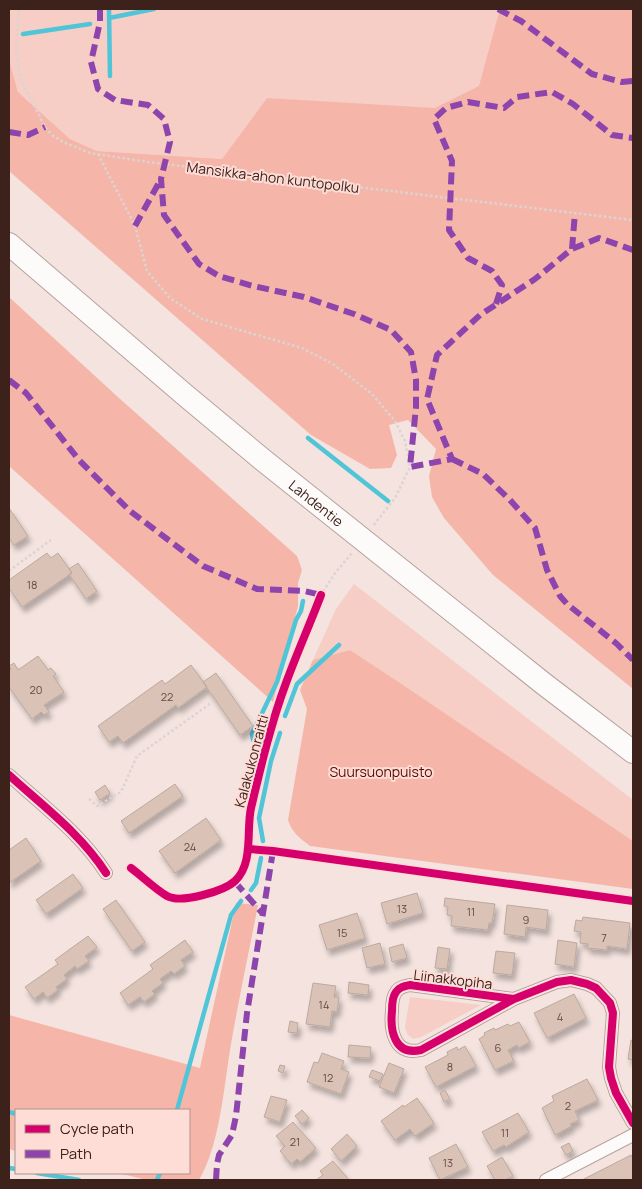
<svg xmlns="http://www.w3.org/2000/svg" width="642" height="1189" font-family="Manrope,sans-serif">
<defs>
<filter id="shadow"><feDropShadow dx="3" dy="5.5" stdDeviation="2.5" flood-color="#0004"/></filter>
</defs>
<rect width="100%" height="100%" fill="#f4e3df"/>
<path fill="#f6cec5" d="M9 9H500L496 26 493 114 267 98 222 159 97 151 70 139 18 92 9 59Z
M354 584 633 800V841L350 650 313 660 336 609Z
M410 997 481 1005 421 1037 413 1039 407 1034 405 1027Z"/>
<path fill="#f5b6a9" d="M500 9H633V689L493 575 444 518 432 497 429 476 436 449 408 420 389 425 397 455 391 468 370 469 311 435 9 171V59L18 92 70 139 97 151 222 159 267 98 435 108 479 86Z
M9 297 119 398 297 556 302 570 298 583V606L273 702 9 466Z
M350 650 406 687 633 841V889L310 846C300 838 292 833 288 820L307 709 300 690 313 660Z
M236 903 258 905C249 951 239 998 231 1044 224 1085 220 1145 199 1180H147L118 1173H189V1110H16V1151L9 1149V1015L200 1068Z"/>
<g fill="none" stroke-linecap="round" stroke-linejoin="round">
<path stroke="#50c5d7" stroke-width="4.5" d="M109 9 110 76
M109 18 154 9
M23 34 90 24
M308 438 388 501
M285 716 297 684 339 645
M259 744 253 740 252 734 277 682 296 620 301 611 303 601
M263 841 259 818 271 761 280 733
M251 890 256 883 261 858
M177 1110 231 915 241 901
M9 1112 16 1114
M9 1168 16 1169
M37 1173 79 1180
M157 1180 160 1173"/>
</g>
<path fill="#dac2b6" stroke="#bba99f" filter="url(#shadow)" d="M9 508 28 536 14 545 9 538Z
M47 553 51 558 58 553 72 573 22 607 9 588V580Z
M78 563 97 591 86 599 69 574 72 573 69 569Z
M38 656 48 670 51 668 56 674 53 676 64 692 44 705 49 712 44 715 41 712 32 719 9 687V671L11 669 9 666 14 663 18 670Z
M191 665 207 687 178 708 176 705 123 743 118 736 109 742 98 726 162 680 165 684Z
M216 673 253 726 240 735 203 682Z
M175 784 183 796 129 833 121 821Z
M105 785 110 793 100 800 95 792Z
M206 818 221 840 175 873 159 851Z
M26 838 41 861 9 883V850Z
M73 874 83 888 46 914 36 900Z
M417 893 423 913 387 924 381 903Z
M445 898 495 904 492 923H489L488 930 451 926 452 916 447 915 448 907 444 906Z
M116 900 145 942 132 951 103 909Z
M507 905 548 910 546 930 526 927 525 937 504 934Z
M357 913 365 938 327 950 319 925Z
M583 917 630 923 627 949 607 946V950L587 948 588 944 580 943 581 932 574 931 576 920 582 921Z
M88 936 97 947 85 956 89 961 77 969 75 966 64 975 67 979 56 987 58 990 47 998 43 992 34 999 25 987 58 964 55 960Z
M185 940 193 952 181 960 185 966 174 974 171 971 160 979 163 983 152 991 155 994 144 1002 140 997 128 1005 120 993 153 969 150 965Z
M558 940 577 943 574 967 555 964Z
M380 943 385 964 367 968 362 948Z
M403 944 407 958 392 962 389 948Z
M438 947 450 949 447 969 435 968Z
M496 951 515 953 512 975 493 973Z
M349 982 369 985 368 995 348 993Z
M313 983 336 986 334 997H339L337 1012 332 1011 330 1027 306 1024Z
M574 994 586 1018 547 1038 534 1013Z
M290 1021 298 1023 297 1033 288 1032Z
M519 1022 530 1042 518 1048 517 1045 508 1050 514 1061 495 1070 479 1039 485 1035 484 1033 494 1028 495 1030 508 1024 510 1026Z
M631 1040 633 1041V1060L628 1059Z
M349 1045 371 1047 370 1058 348 1057Z
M465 1046 476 1066 436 1087 425 1067 448 1055 447 1052 457 1047 458 1050Z
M322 1053 344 1061 341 1069 349 1072 341 1094 307 1082 314 1062 318 1063Z
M389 1063 404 1069 394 1093 379 1087Z
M280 1065 285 1066 283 1073 278 1071Z
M372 1070 383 1074 380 1081 369 1077Z
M587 1079 598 1100 575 1111 579 1120 570 1124 572 1126 555 1135 542 1108 554 1101 552 1096Z
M445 1090 450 1099 444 1102 440 1093Z
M271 1096 287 1100 280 1122 264 1117Z
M417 1098 434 1123 415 1136 410 1129 395 1140 381 1121 403 1105 404 1107Z
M302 1110 309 1118 302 1124 295 1116Z
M518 1113 529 1132 506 1147 504 1145 493 1151 482 1132Z
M293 1122 316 1148 300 1162 297 1159 291 1164 280 1151 285 1146 276 1136Z
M347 1134 357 1146 341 1161 331 1149Z
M569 1143 573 1151 566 1155 561 1147Z
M456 1144 468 1167 440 1180 429 1158Z
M631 1155 633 1159V1180H582Z
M502 1157 513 1176 505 1180H495L487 1166Z
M333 1161 349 1180H316L323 1175 320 1171Z"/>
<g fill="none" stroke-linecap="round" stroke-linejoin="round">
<g stroke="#b7a29e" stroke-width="14">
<path id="street" d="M9 775C43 806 81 834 106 873
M514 999 410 985C405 986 399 987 396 992 392 997 392 1005 392 1011 390 1030 394 1056 421 1050L514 999 557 982 571 980 587 984 596 988 610 1003 613 1013 609 1067 611 1078 616 1093 633 1123
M546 1180 633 1135"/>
</g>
<g stroke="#b7a29e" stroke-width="24">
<g id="highway">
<path id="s1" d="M9 244 185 395 263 460 544 684 633 752"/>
</g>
</g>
<path stroke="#dad4d2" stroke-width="2.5" stroke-dasharray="2.5 2.5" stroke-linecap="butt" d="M19 9 16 47 20 78 45 127 52 135 63 142 90 153 148 162 633 220
M98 154 135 226 147 271 170 298 202 319 302 348 333 364 372 394 395 421 405 441 410 467 395 498 373 526
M9 571 51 540
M89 799 97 806 121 792 137 756 211 703
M249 849V820L260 767 285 684 321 595 335 573 352 553"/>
<use href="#street" stroke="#fdfbfa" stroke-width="12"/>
<use href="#highway" stroke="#fdfbfa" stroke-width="22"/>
<path stroke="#8e44ad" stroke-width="6" stroke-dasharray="12 6" stroke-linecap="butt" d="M100 9V22L91 62 98 89 115 100 148 105 164 119 170 142 161 179 164 215 199 264 219 276 253 286 304 297 354 314 391 330 411 352 416 380V407L410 467 452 459 427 399 437 355 480 315 535 279 572 249 599 238 633 250
M498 9 521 21 592 74 622 82 633 81
M9 132 28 135 45 127
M135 226 161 179
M572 249 575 213
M496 304 502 285 492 271 468 258 449 230 452 161 434 119 446 108 468 102 504 108 517 97 552 92 573 104 612 135 633 138
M9 380 26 393 79 460 130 511 203 566 257 589 304 591 321 595
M452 459 483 474 510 500 535 528 547 570 560 596 567 604 617 644 633 660
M235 882 263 914
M216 1180 217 1164 219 1155 232 1135 236 1116 247 1013 273 851"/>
<g stroke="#fdddd6" stroke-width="11">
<path id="cycleway" d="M9 775C43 806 81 834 106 873
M249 849 273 851 633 901
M131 868C143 877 155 889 167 896 181 904 224 891 235 881 254 863 246 830 251 808 261 766 271 723 286 683 297 653 310 624 321 595
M514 999 410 985C405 986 399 987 396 992 392 997 392 1005 392 1011 390 1030 394 1056 421 1050L514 999 557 982 571 980 587 984 596 988 610 1003 613 1013 609 1067 611 1078 616 1093 633 1123"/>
</g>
<use href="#cycleway" stroke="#d6006c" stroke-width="8"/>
</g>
<g text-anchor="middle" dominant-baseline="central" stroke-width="4" stroke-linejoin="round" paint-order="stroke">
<g font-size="11" fill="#644942">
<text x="32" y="584">18</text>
<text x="36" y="689">20</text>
<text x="167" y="696">22</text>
<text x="190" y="846">24</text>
<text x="402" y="908">13</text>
<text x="471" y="911">11</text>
<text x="526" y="919">9</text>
<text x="342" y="932">15</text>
<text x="604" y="937">7</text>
<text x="324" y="1004">14</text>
<text x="560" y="1016">4</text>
<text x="498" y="1047">6</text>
<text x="450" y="1066">8</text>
<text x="328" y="1077">12</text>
<text x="568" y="1105">2</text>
<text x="505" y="1132">11</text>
<text x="295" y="1141">21</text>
<text x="448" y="1162">13</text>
</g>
<g font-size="14" fill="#3d211b" stroke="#fdddd6">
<text transform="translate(273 177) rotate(7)">Mansikka-ahon kuntopolku</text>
<text stroke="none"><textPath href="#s1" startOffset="402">Lahdentie</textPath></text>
<text transform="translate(251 761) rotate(-75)">Kalakukonraitti</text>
<text transform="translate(453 979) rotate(7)">Liinakkopiha</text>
</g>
<g font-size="14" fill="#580a00" stroke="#fdddd6">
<text x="381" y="771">Suursuonpuisto</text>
</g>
</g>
<rect width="642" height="1189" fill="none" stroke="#3d211b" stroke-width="20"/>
<rect x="15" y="1109" width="175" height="65" fill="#fdddd6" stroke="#b0928b"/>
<rect x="25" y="1125" width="25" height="8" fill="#d6006c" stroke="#b0928b"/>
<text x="60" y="1134" font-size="15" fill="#3d211b">Cycle path</text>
<rect x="25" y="1150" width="25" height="8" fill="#8e44ad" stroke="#b0928b"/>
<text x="60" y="1159" font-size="15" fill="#3d211b">Path</text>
</svg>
